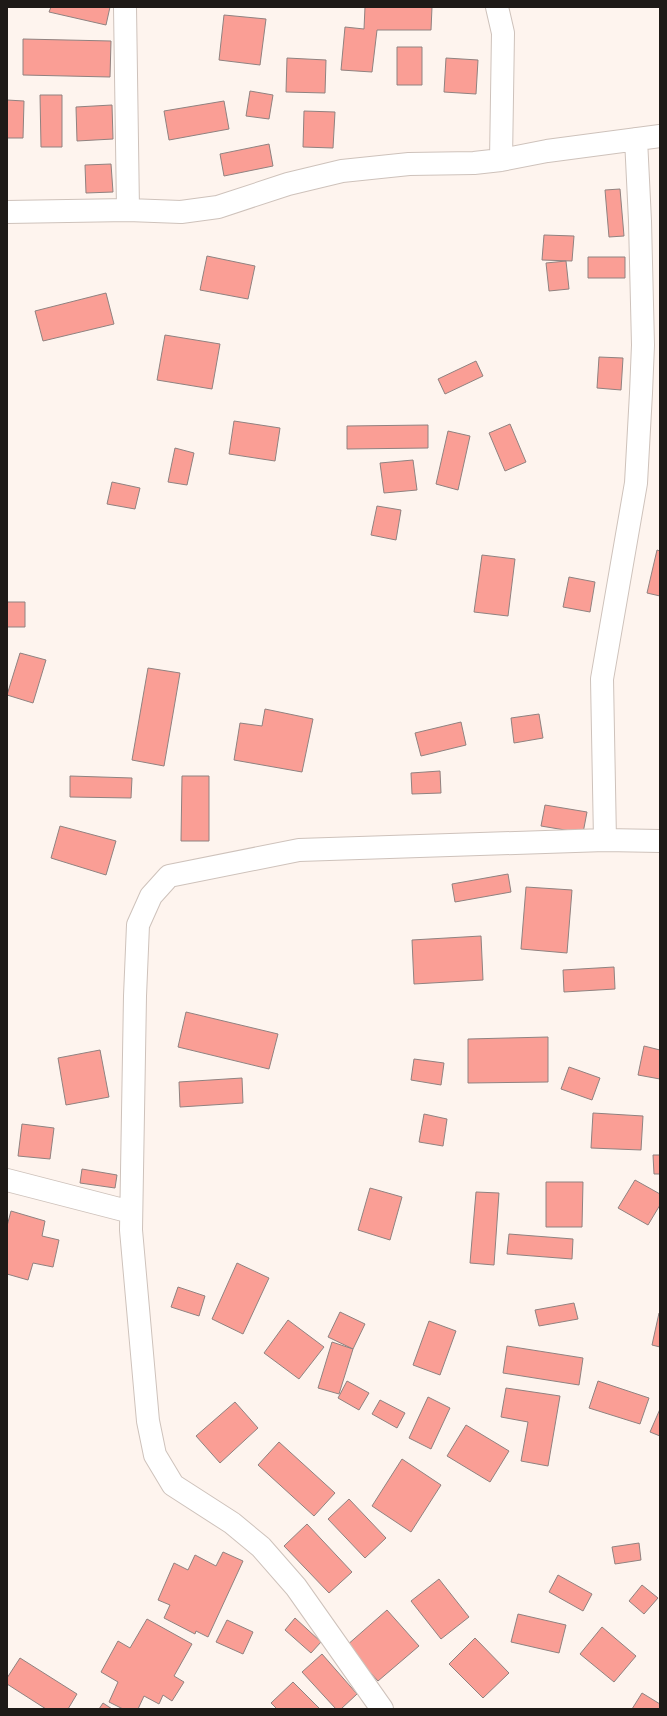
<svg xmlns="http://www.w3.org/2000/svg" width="667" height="1716" font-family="Mulish,sans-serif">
<rect width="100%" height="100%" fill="#fef4ee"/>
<path fill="#fa9e95" stroke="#908280" d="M51 7H110L106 25 49 12Z
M365 7H432L431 30H377L372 72 341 70 345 27 364 29Z
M224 15 266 19 260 65 219 60Z
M23 39 111 41 110 77 23 75Z
M397 47H422V85H397Z
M287 58 326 60 325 93 286 92Z
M446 58 478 60 476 94 444 92Z
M250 91 273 95 269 119 246 116Z
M40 95H62V147H41Z
M7 100 24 101 23 138H7Z
M224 101 229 129 169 140 164 111Z
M112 105 113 139 77 141 76 107Z
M304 111 335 112 333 148 303 147Z
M269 144 273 166 224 176 220 154Z
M111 164 113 192 86 193 85 165Z
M620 189 624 236 609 237 605 190Z
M544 235 574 236 572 261 542 260Z
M207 256 255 266 248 299 200 290Z
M588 257H625V278H588Z
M566 261 569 289 549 291 546 263Z
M106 293 114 324 43 341 35 311Z
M165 335 220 344 212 389 157 380Z
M599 357 623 358 621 390 597 388Z
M476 361 483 376 445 394 438 379Z
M234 421 280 428 275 461 229 454Z
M510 424 526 462 505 471 489 433Z
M428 425V448L347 449V426Z
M448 431 470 436 458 490 436 484Z
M175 448 194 453 187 485 168 482Z
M413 460 417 490 384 493 380 463Z
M112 482 140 488 135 509 107 504Z
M377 506 401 510 396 540 371 535Z
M657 550 660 551V596L647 593Z
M482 555 515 559 508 616 474 612Z
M569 577 595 582 590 612 563 607Z
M7 602H25V627H7Z
M20 653 46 660 33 703 7 695Z
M148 668 180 673 164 766 132 760Z
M265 709 313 719 302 772 234 760 240 723 262 726Z
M539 714 543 738 514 743 511 718Z
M461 722 466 745 421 756 415 733Z
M440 771 441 793 412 794 411 773Z
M70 776 132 778 131 798 70 797Z
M182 776H209V841H181Z
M545 805 587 812 583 833 541 826Z
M60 826 116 841 106 875 51 858Z
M508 874 511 892 455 902 452 884Z
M526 887 572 890 567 953 521 949Z
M481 936 483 980 414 984 412 940Z
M614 967 615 989 564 992 563 970Z
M186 1012 278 1034 269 1069 178 1047Z
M548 1037V1082L468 1083V1039Z
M644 1046 660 1050V1079L638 1075Z
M100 1050 109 1097 66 1105 58 1058Z
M414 1059 444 1063 441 1085 411 1080Z
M569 1067 600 1078 592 1100 561 1089Z
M242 1078 243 1103 180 1107 179 1082Z
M593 1113 643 1116 641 1150 591 1148Z
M424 1114 447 1119 443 1146 419 1142Z
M22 1124 54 1128 50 1159 18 1156Z
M653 1155H660V1174H654Z
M82 1169 117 1175 115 1188 80 1183Z
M635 1180 660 1194V1205L648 1225 618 1208Z
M546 1182H583L582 1227H546Z
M370 1188 402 1197 390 1240 358 1230Z
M476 1192 499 1193 494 1265 470 1263Z
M11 1211 45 1221 42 1236 59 1240 53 1267 33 1263 28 1280 7 1274V1226Z
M509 1234 573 1239 572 1259 507 1254Z
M237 1263 269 1278 243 1334 212 1319Z
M178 1287 205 1296 199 1316 171 1307Z
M574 1303 578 1319 539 1326 535 1310Z
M340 1312 365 1324 353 1349 328 1337Z
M659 1313H660V1347L652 1345Z
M288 1320 324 1347 299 1379 264 1353Z
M429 1321 456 1331 440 1375 413 1365Z
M332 1342 353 1349 339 1394 318 1388Z
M507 1346 583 1358 579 1385 503 1373Z
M347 1381 369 1393 359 1410 338 1398Z
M598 1381 649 1398 640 1424 589 1408Z
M506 1388 560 1396 548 1466 521 1461 528 1422 501 1417Z
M428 1397 450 1408 431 1449 409 1438Z
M380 1400 405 1413 397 1428 372 1414Z
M235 1402 258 1428 220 1463 196 1436Z
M660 1409V1436L650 1432Z
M466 1425 509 1451 490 1482 447 1456Z
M279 1442 335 1493 314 1516 258 1465Z
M402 1459 441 1485 411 1532 372 1506Z
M349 1499 386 1538 365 1558 328 1519Z
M307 1524 352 1572 329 1593 284 1546Z
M639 1543 641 1560 615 1564 612 1547Z
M223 1552 243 1561 208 1637 196 1631 195 1634 164 1618 170 1605 158 1600 174 1563 188 1570 195 1555 216 1566Z
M558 1575 592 1594 583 1611 549 1592Z
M439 1579 469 1617 441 1639 411 1601Z
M642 1585 658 1598 644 1614 629 1601Z
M387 1610 419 1646 378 1681 346 1646Z
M518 1614 566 1625 559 1653 511 1642Z
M295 1618 321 1642 311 1653 285 1630Z
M147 1619 192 1644 174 1676 184 1682 172 1701 163 1695 159 1704 144 1696 138 1709H123L109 1702 118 1682 101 1672 118 1641 130 1648Z
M227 1620 253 1632 243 1654 216 1642Z
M602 1627 636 1656 614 1682 580 1654Z
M475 1638 509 1673 483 1698 449 1664Z
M322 1654 357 1694 341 1709H336L302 1672Z
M20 1658 77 1694 68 1709H46L7 1684V1678Z
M293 1682 320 1709H277L271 1703Z
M642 1693 660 1704V1709H632Z
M103 1703 112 1709H99Z"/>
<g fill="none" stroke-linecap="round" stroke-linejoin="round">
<g stroke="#cec2bb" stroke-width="24">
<path id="minor" d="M125 7 128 210
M497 7 503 33 501 160
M7 212 128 210 181 212 218 207 288 184 342 171 409 164 474 163 501 160 547 151 660 136
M605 840 602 679 636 483 641 393 643 345 640 221 636 139
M7 1180 131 1212
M382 1709 296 1587 261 1547 232 1523 173 1485 155 1455 148 1421 131 1230 135 996 138 925 151 896 169 876 299 850 605 840 660 841"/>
</g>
<use href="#minor" stroke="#fff" stroke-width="22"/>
</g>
<rect width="667" height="1716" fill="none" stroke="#1e1a17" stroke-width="16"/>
</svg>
